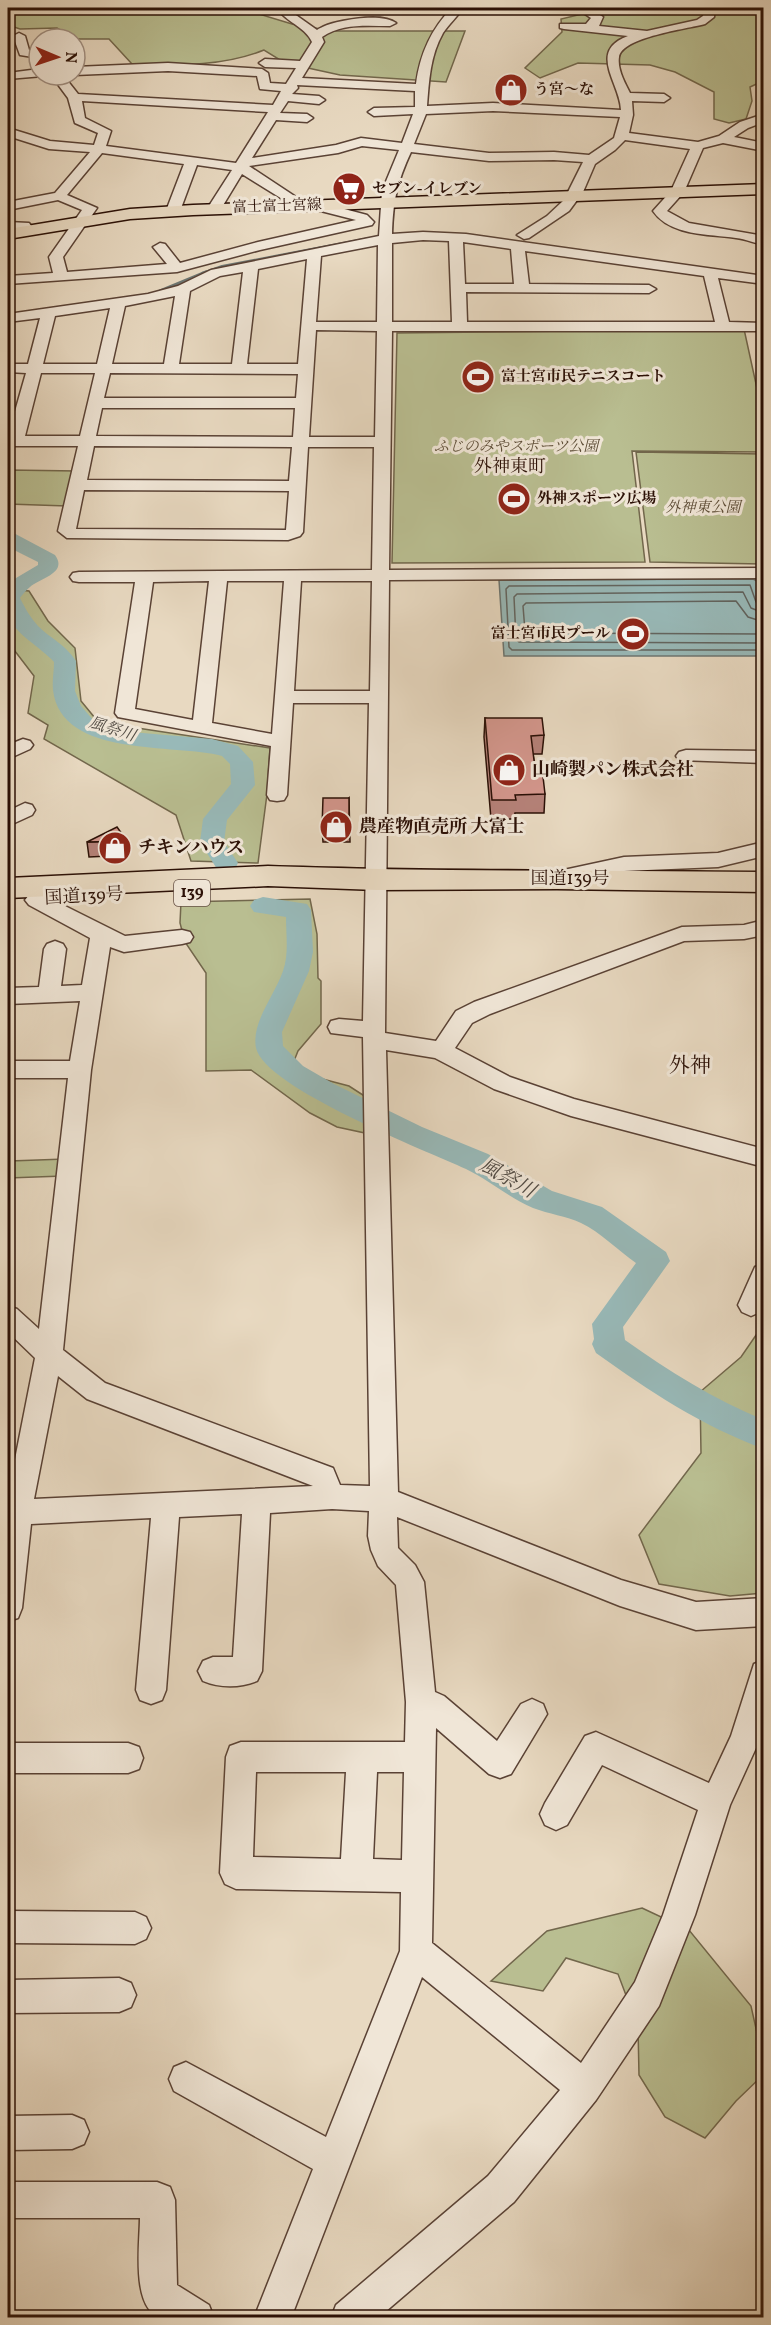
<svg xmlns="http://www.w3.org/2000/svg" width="771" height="2325" font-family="Vollkorn,'Noto Serif JP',serif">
<rect width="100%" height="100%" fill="#e8d9c1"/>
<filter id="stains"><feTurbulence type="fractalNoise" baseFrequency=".00333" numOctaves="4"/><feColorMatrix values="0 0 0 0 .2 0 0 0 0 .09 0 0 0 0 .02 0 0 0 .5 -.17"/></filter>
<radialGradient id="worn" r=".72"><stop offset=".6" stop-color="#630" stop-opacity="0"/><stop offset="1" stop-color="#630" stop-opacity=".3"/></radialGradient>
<path fill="#b9be91" stroke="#72674c" stroke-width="1.5" d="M8 8H246L249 11 292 24 332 31H465L446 82 340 75 285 63 264 50C222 67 178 65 132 64L109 39H75L57 28 20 29 8 25Z
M607 8H713L720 10 763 8V81L750 87 752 101 746 119 729 123 714 119V92L675 72 650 65 578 63 540 78 525 68 562 32 561 19Z
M744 329 763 416V452L632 451 645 562 392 563 397 333Z
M636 452 763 454V564L650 562Z
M8 470 77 471 67 506 8 504Z
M8 589 29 591 48 621 75 648 81 701 95 718 124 726 270 748 267 794 258 863 191 861 176 815 44 739 48 725 28 713 34 676 8 642Z
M310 899 317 934 318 978 321 981V1024L298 1051 294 1061 311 1076 349 1086 366 1097 365 1133 337 1127 310 1113 251 1070 206 1071V973L185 942 180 923 181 902Z
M65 1159 63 1176 8 1178 10 1161Z
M763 1325V1593L730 1596 659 1584 639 1535 701 1453 700 1392 741 1357Z
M642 1908 689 1930 751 2006 763 2060V2075L736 2101 705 2138 665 2117 639 2075 638 2027 618 1974 566 1958 543 1991 491 1981 547 1931Z"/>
<path fill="#98b9b8" stroke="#6c7571" stroke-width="1.5" d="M753 579 757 581 763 613V656H504L499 580Z"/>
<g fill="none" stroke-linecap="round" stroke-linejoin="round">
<path stroke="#62645f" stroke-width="1.5" d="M764 605 756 602 750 585 509 586 506 589 509 647 512 650H764
M764 613 751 608 743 592 517 594 514 597 516 639 519 642 764 643
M764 622 748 617 736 601 526 603 523 606 525 631 528 633 764 634"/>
<path stroke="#6c7571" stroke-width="2" d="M202 273 222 266 369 238"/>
<path stroke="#6c7571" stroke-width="3" d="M160 291 206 272"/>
<path fill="#98b9b8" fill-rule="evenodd" d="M8 530 55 555C68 573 41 578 30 587 26 590 23 594 20 598 25 608 30 617 38 626 51 639 64 643 76 661L75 691 81 706 94 721 131 732 212 739 238 746 253 762 255 785 227 820 224 842 238 863 235 869 226 871 217 869 200 842 203 819 231 784 230 764 222 756C175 743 61 759 53 690 52 681 54 671 54 662 42 648 12 632 8 615 5 607 8 595 8 586L16 578 38 565V562L8 547Z
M263 897 307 904 311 910 313 952 309 971 282 1032 283 1046 303 1066 334 1084 422 1127 488 1154 552 1191 602 1207 666 1252 670 1261 623 1327 625 1340C669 1371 713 1399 764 1420V1449C702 1426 649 1391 596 1353L592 1344 594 1339 592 1324 636 1263C619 1251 600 1232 581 1223 566 1216 549 1214 533 1208 509 1198 489 1180 466 1169 427 1151 265 1088 256 1048 251 1022 275 995 283 971 289 954 286 935 286 917L254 912 250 906 254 900Z"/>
<g stroke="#5a4235" stroke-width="3">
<path id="minor" d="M282 8H292L293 13 317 30C331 20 382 12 396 23L390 26C366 26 342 23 322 37L324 42 302 78 416 84C420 54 431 29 452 8H463C458 16 449 24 443 33 430 56 429 81 427 106L493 103 621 110C620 83 587 51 628 36L564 29 560 28V24H586L591 18 579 10 581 8H589L603 17 599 26 647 31 697 20 703 16 705 8H715L714 17 705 24C687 29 622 37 619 57 617 69 625 83 630 93L664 94 670 98 664 102 632 101 633 115 629 133 698 142 719 136 740 122 764 114V122L748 128 734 137 764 143V151L723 143 703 148 684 192 667 211 689 223 764 236V245C754 243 746 239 736 238 709 234 670 236 653 211L671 191 690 149 625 140 615 150 595 164 583 192 569 211 529 238 524 239 517 235 547 216 564 200 583 162 554 160 489 161 411 152C397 182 393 201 392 234L423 232 466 234 764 276V284L718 278 729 322 764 323V331H392L389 570 764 568V578L389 580 385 1033 436 1041 456 1011 474 1002 682 927 744 925 764 920V935L744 939 684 941 490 1014 472 1023 455 1048 510 1077 574 1099 764 1149V1167L571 1116 494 1089 435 1058 386 1050 398 1492 621 1580 696 1602 764 1598V1626L696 1630 620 1606 397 1517 398 1548 415 1565 424 1582 435 1692 444 1696 497 1741 521 1704 532 1699 543 1704 547 1714 511 1774 500 1778 489 1774 436 1728 432 1943 581 2063 635 1982 663 1915 698 1810 602 1765 567 1825 556 1830 545 1825 540 1814 545 1803 585 1736 596 1732 709 1783 731 1736 754 1664 764 1660V1727L760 1739 730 1805 695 1915 659 2006 596 2100 514 2202 378 2318H331L336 2305 488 2176 560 2090 422 1977 291 2318H254L313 2169 174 2091 169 2079 174 2067 186 2062 326 2137 400 1951 401 1892 236 1889 225 1884 220 1873 226 1757 230 1746 241 1742H405L406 1702 396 1585 378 1566 371 1550 368 1536 369 1511 332 1509 270 1513 262 1671 257 1681C241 1688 219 1688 203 1681L198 1671 203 1661 213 1657H233L242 1514 179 1517 166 1690 162 1700 151 1704 140 1700 136 1690 151 1518 31 1524 22 1608 18 1618 8 1621V1495L35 1358 8 1332V1306L17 1309 39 1329 68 1078H8V1061H70L80 1001 8 1004V988L39 987 44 949 47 944 55 941 63 944 66 949 61 986 82 985 90 938 29 905 25 900 29 895 36 893 43 895 125 936 182 930 190 932 193 937 190 942 182 944 124 952 110 947 91 1070 63 1350 105 1383 333 1468 340 1485 370 1486 363 1037 331 1033 328 1027 331 1021 339 1019 363 1021 369 703H293L287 795 284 800 277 801 270 800 267 795 271 746 118 717 115 713 135 582H79L73 581 70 577 73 573 79 572 372 570 374 447H308L303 532 300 536 288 540 67 538 58 531 78 446H8V436L26 373 8 372V364H28L40 318 8 322V314L148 294 178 286 211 270 379 236 382 191 399 150 362 146 338 153 249 166 305 203 307 206 305 209 300 210 242 174 219 212H209L207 209 232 170 197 165 180 211 173 215 166 211 184 164 102 153 67 195 97 208 63 257 67 272 167 264 153 247 160 243 165 244 180 263 258 242 356 220 309 208 307 205 309 202 314 201 367 215 374 222 372 225 260 250 177 272 8 284V276L53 273 49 257 82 210 58 200 8 210V202L55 193 90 152 49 149 8 136V128L50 141 94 145 98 133 75 123 68 98 51 75H63L78 94 273 105 281 91 260 89 257 76 168 71 75 75V67L168 63 262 69 268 73 270 83 286 84 296 68 265 67 259 63 265 59 300 61 312 42C306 28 289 23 279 11ZM297 85 415 91V107L374 108 368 112 374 116 413 114 402 143 361 138 336 145 252 158 276 120 307 122 313 118 307 114 280 113 288 101 319 104 325 100 319 96 292 94 298 88ZM82 101 268 112 236 163 106 146 111 131 85 118ZM493 111 620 117 614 138 589 155 554 152 489 153 414 144 426 114ZM423 240 449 241 452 322H392V243ZM463 242 511 249 514 284H465ZM378 245 377 322H316L321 256ZM525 251 704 276 715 322H467L466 292 649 293 656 289 649 285 529 284ZM307 259 298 364H247L258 269ZM243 272 232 364H179L190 291 220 276ZM175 296 164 364H112L125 306ZM110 308 97 364H43L55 316ZM316 330 377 331 375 437H309ZM41 373H95L80 436H25ZM110 373 298 374 296 398H104ZM102 408H295L293 437 96 436ZM94 446 292 447 289 481 87 480ZM84 490 289 491 286 530 76 529ZM209 581 193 720 135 709 153 582ZM227 581H284L272 734 212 723ZM301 581H372L370 691H294ZM58 1376 87 1399 313 1486 34 1499ZM256 1772H346L341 1859 253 1857ZM377 1772H404L402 1860 373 1859Z
M19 33 25 36 29 50H39V58L20 55 13 36Z
M39 69V75L43 76 8 79V73Z
M8 222 29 223 35 231 28 235 20 230H8Z
M23 739 30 741 33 745 30 749 8 759V745Z
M686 750 764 751V763L679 760 676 756 679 752Z
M25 803 32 805 35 810 32 815 8 826V811Z
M764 842V856L718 867 624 871 559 885 552 883 549 878 552 873 559 871 624 857 718 853Z
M764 1264V1306L760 1312 751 1316 742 1312 738 1305 755 1267Z
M8 1743H128L139 1747 143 1758 139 1769 128 1773H8Z
M8 1911 135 1912 146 1917 151 1928 146 1939 135 1944 8 1943Z
M119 1978 131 1983 136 1995 131 2007 119 2012 8 2013V1980Z
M72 2115 84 2120 89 2132 84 2144 72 2149 8 2150V2116Z
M8 2182H157L170 2187 175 2200 177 2285 209 2305 214 2318C198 2318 179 2320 163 2318 130 2312 140 2243 140 2218H8Z"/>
</g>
<g stroke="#2b1006" stroke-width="3">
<path id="major" d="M764 184V194L193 215 130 219 8 239V229L130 209 193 205Z"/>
</g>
<g stroke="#2b1006" stroke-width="3">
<path id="highway" d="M268 866C433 872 598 870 764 872V892L557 889 377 890 268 886 8 898V878Z"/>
</g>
<use href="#minor" fill="#f0e6d7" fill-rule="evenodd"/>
<use href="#major" fill="#e8d9c1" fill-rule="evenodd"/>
<use href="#highway" fill="#e8d9c1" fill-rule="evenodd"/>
</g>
<path fill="#b58178" stroke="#2b1006" stroke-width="1.5" d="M485 718 544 735 542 754H533L535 768 545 794 544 813H515L514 819H491L484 737Z
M349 798 350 842H323L322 828Z
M127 841 129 855 89 857 87 842Z"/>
<path fill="#d3968c" stroke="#2b1006" stroke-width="1.5" d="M485 718H542L544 735 531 736 535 768H542L545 794 515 795 516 800H492Z
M323 798H349V828H322Z
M117 827 127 841 87 842Z"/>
<defs>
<g id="shop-disc" transform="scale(1.725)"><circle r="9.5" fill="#8f2418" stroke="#f0e6d7"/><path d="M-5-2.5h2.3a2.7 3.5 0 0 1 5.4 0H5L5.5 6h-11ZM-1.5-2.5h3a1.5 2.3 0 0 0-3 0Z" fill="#fff"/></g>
<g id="supermarket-disc" transform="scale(1.725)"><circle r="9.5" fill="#8f2418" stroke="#f0e6d7"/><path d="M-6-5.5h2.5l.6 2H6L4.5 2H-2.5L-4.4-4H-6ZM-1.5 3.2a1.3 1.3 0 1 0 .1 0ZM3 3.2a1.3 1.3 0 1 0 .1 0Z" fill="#fff"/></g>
<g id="stadium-disc" transform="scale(1.725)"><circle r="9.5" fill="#8f2418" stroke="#f0e6d7"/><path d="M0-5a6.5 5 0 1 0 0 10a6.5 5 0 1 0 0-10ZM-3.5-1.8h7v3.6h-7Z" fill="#fff"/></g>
</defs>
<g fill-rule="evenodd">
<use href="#shop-disc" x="511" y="90"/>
<use href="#supermarket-disc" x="349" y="189"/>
<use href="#stadium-disc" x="478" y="377"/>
<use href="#stadium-disc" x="514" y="499"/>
<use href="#stadium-disc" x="633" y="634"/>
<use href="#shop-disc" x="509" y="770"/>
<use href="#shop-disc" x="336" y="827"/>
<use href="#shop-disc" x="115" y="848"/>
</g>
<g text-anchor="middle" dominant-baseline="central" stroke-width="6" stroke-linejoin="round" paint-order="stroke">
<g font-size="15" font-weight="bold" fill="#2b1006" stroke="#f0e6d7" text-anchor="start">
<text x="534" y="90">う宮〜な</text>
<text x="372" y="189">セブン-イレブン</text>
<text x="501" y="377">富士宮市民テニスコート</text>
<text x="537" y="499">外神スポーツ広場</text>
<text x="610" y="634" text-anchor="end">富士宮市民プール</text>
</g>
<g font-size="15" fill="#2b1006" stroke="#f0e6d7">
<text transform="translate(277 207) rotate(-2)">富士富士宮線</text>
</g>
<g font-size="15" font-style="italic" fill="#5d4d37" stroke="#f0e6d7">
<text x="516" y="447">ふじのみやスポーツ公園</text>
<text x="703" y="508">外神東公園</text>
</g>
<g font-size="16" font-style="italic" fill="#514b44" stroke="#f0e6d7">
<text transform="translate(112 730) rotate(18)">風祭川</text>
</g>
<rect fill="#f0e6d7" stroke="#665045" stroke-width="1.5" x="174" y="880" width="36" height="26" rx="4.5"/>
<g font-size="16" font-weight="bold" fill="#2b1006">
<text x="192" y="893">139</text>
</g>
<g font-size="18" fill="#2b1006" stroke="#f0e6d7">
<text x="510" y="467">外神東町</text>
</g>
<g font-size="18" font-weight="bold" fill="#2b1006" stroke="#f0e6d7" text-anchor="start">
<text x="532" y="770">山崎製パン株式会社</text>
<text x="359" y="827">農産物直売所 大富士</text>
<text x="138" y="848">チキンハウス</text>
</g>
<g font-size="18" fill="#2b1006" stroke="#f0e6d7">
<text x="570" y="879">国道139号</text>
<text transform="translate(84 897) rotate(-3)">国道139号</text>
</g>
<g font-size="20" font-style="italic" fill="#514b44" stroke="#f0e6d7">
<text transform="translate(507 1179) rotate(29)">風祭川</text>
</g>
<g font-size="21" fill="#2b1006" stroke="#f0e6d7">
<text x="690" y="1066">外神</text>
</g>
</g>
<rect width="771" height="2325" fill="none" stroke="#e8d9c1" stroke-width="30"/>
<rect x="9" y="9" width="753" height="2307" fill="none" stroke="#2b1006" stroke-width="3"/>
<rect x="15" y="15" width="741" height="2295" fill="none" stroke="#2b1006" stroke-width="1.5"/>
<g transform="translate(57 57) rotate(92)"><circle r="28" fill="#f0e6d7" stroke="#a19083" stroke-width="1.5"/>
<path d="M0-4.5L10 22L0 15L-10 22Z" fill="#8f2418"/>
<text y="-9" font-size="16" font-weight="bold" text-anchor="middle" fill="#2b1006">N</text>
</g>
<rect width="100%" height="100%" filter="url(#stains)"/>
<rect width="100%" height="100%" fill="url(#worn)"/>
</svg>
